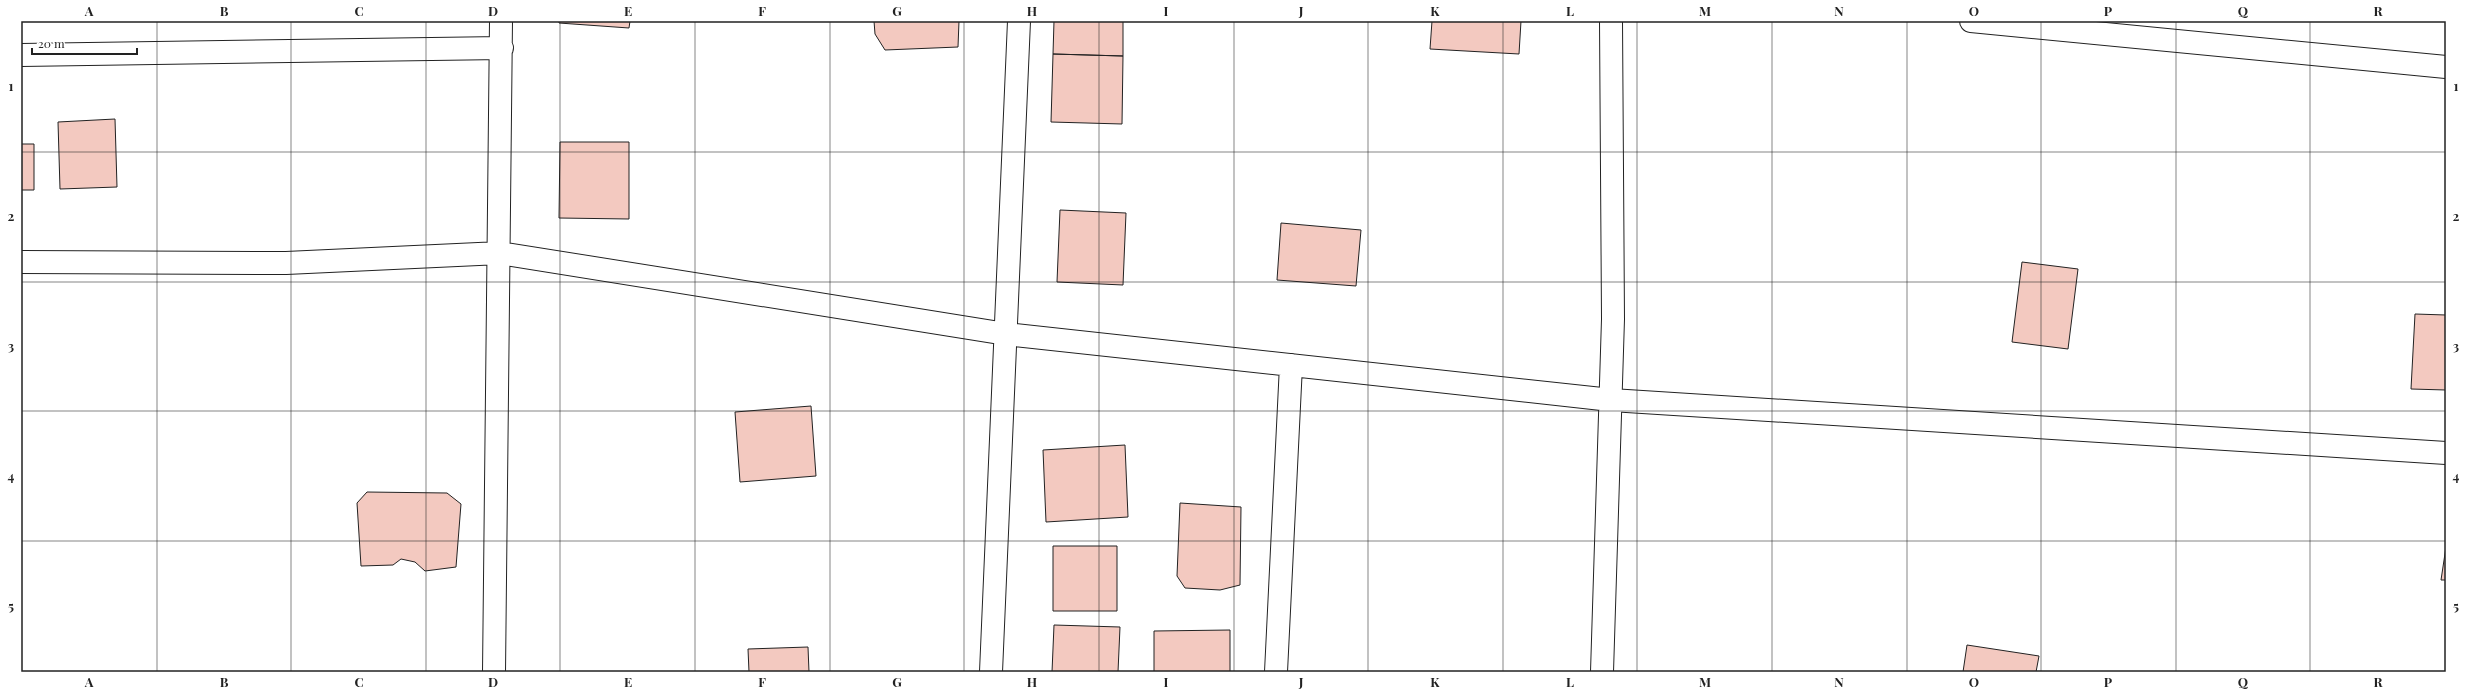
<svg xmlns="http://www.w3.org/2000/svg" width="2467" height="693" font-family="'Playfair Display',serif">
<rect width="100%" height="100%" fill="#fff"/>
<path fill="#f3c9c0" stroke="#222" d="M559 21H630L629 28 559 23Z
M874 21H959L958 47 885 50 875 34Z
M1054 21H1123V56L1053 54Z
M1432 21H1521L1519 54 1430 49Z
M1053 54 1123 56 1122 124 1051 122Z
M115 119 117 187 60 189 58 122Z
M560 142H629V219L559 218Z
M21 144H34V190H21Z
M1060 210 1126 213 1123 285 1057 282Z
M1281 223 1361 230 1356 286 1277 280Z
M2022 262 2078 269 2068 349 2012 342Z
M2415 314 2446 315V390L2411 389Z
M811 406 816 476 740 482 735 412Z
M1125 445 1128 517 1046 522 1043 450Z
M367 492 447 493 461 504 456 567 425 571 415 562 401 559 393 565 361 566 357 503Z
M1180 503 1241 507 1240 585 1220 590 1185 588 1177 576Z
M1053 546H1117V611H1053Z
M2446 547V580H2441Z
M1054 625 1120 627 1118 672H1052Z
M1230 630V672H1154V631Z
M1967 645 2039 656 2036 672H1963Z
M808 647 809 672H749L748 649Z"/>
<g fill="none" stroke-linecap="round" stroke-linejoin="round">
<g stroke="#222" stroke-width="24">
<path id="street" d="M1971 21 2446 67
M21 55 502 48
M21 262 286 263 500 253 1006 334 1611 400 2446 453
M494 672 501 21
M991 672 1019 21
M1276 672 1291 365
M1602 672 1613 319 1611 21"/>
</g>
<use href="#street" stroke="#fff" stroke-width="22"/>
</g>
<path fill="none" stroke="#222" stroke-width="1" stroke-opacity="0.55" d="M157 21V672M291 21V672M426 21V672M560 21V672M695 21V672M830 21V672M964 21V672M1099 21V672M1234 21V672M1368 21V672M1503 21V672M1637 21V672M1772 21V672M1907 21V672M2041 21V672M2176 21V672M2310 21V672M21 152H2446M21 282H2446M21 411H2446M21 541H2446"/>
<rect width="2467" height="693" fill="none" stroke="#ffffff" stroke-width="44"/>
<path d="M32 48v6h105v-6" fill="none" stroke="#222222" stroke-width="2"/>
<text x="38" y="48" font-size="12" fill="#222222" stroke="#ffffff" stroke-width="3" paint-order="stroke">20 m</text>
<rect x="22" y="22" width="2423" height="649" fill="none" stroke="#222" stroke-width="1.5"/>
<g font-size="13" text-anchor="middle" font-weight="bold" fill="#222">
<text x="89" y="16">A</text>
<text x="224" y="16">B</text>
<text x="359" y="16">C</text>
<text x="493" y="16">D</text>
<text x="628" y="16">E</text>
<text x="762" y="16">F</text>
<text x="897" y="16">G</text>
<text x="1032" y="16">H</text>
<text x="1166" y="16">I</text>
<text x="1301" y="16">J</text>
<text x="1435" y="16">K</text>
<text x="1570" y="16">L</text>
<text x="1705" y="16">M</text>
<text x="1839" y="16">N</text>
<text x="1974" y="16">O</text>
<text x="2108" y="16">P</text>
<text x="2243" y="16">Q</text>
<text x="2378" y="16">R</text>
<text x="11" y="91">1</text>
<text x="2456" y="91">1</text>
<text x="11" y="221">2</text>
<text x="2456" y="221">2</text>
<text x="11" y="351">3</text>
<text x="2456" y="351">3</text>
<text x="11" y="481">4</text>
<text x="2456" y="481">4</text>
<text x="11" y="611">5</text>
<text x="2456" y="611">5</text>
<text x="89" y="687">A</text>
<text x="224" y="687">B</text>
<text x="359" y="687">C</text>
<text x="493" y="687">D</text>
<text x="628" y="687">E</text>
<text x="762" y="687">F</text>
<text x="897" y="687">G</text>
<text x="1032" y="687">H</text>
<text x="1166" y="687">I</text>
<text x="1301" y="687">J</text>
<text x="1435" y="687">K</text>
<text x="1570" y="687">L</text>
<text x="1705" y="687">M</text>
<text x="1839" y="687">N</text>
<text x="1974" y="687">O</text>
<text x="2108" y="687">P</text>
<text x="2243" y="687">Q</text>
<text x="2378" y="687">R</text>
</g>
</svg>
